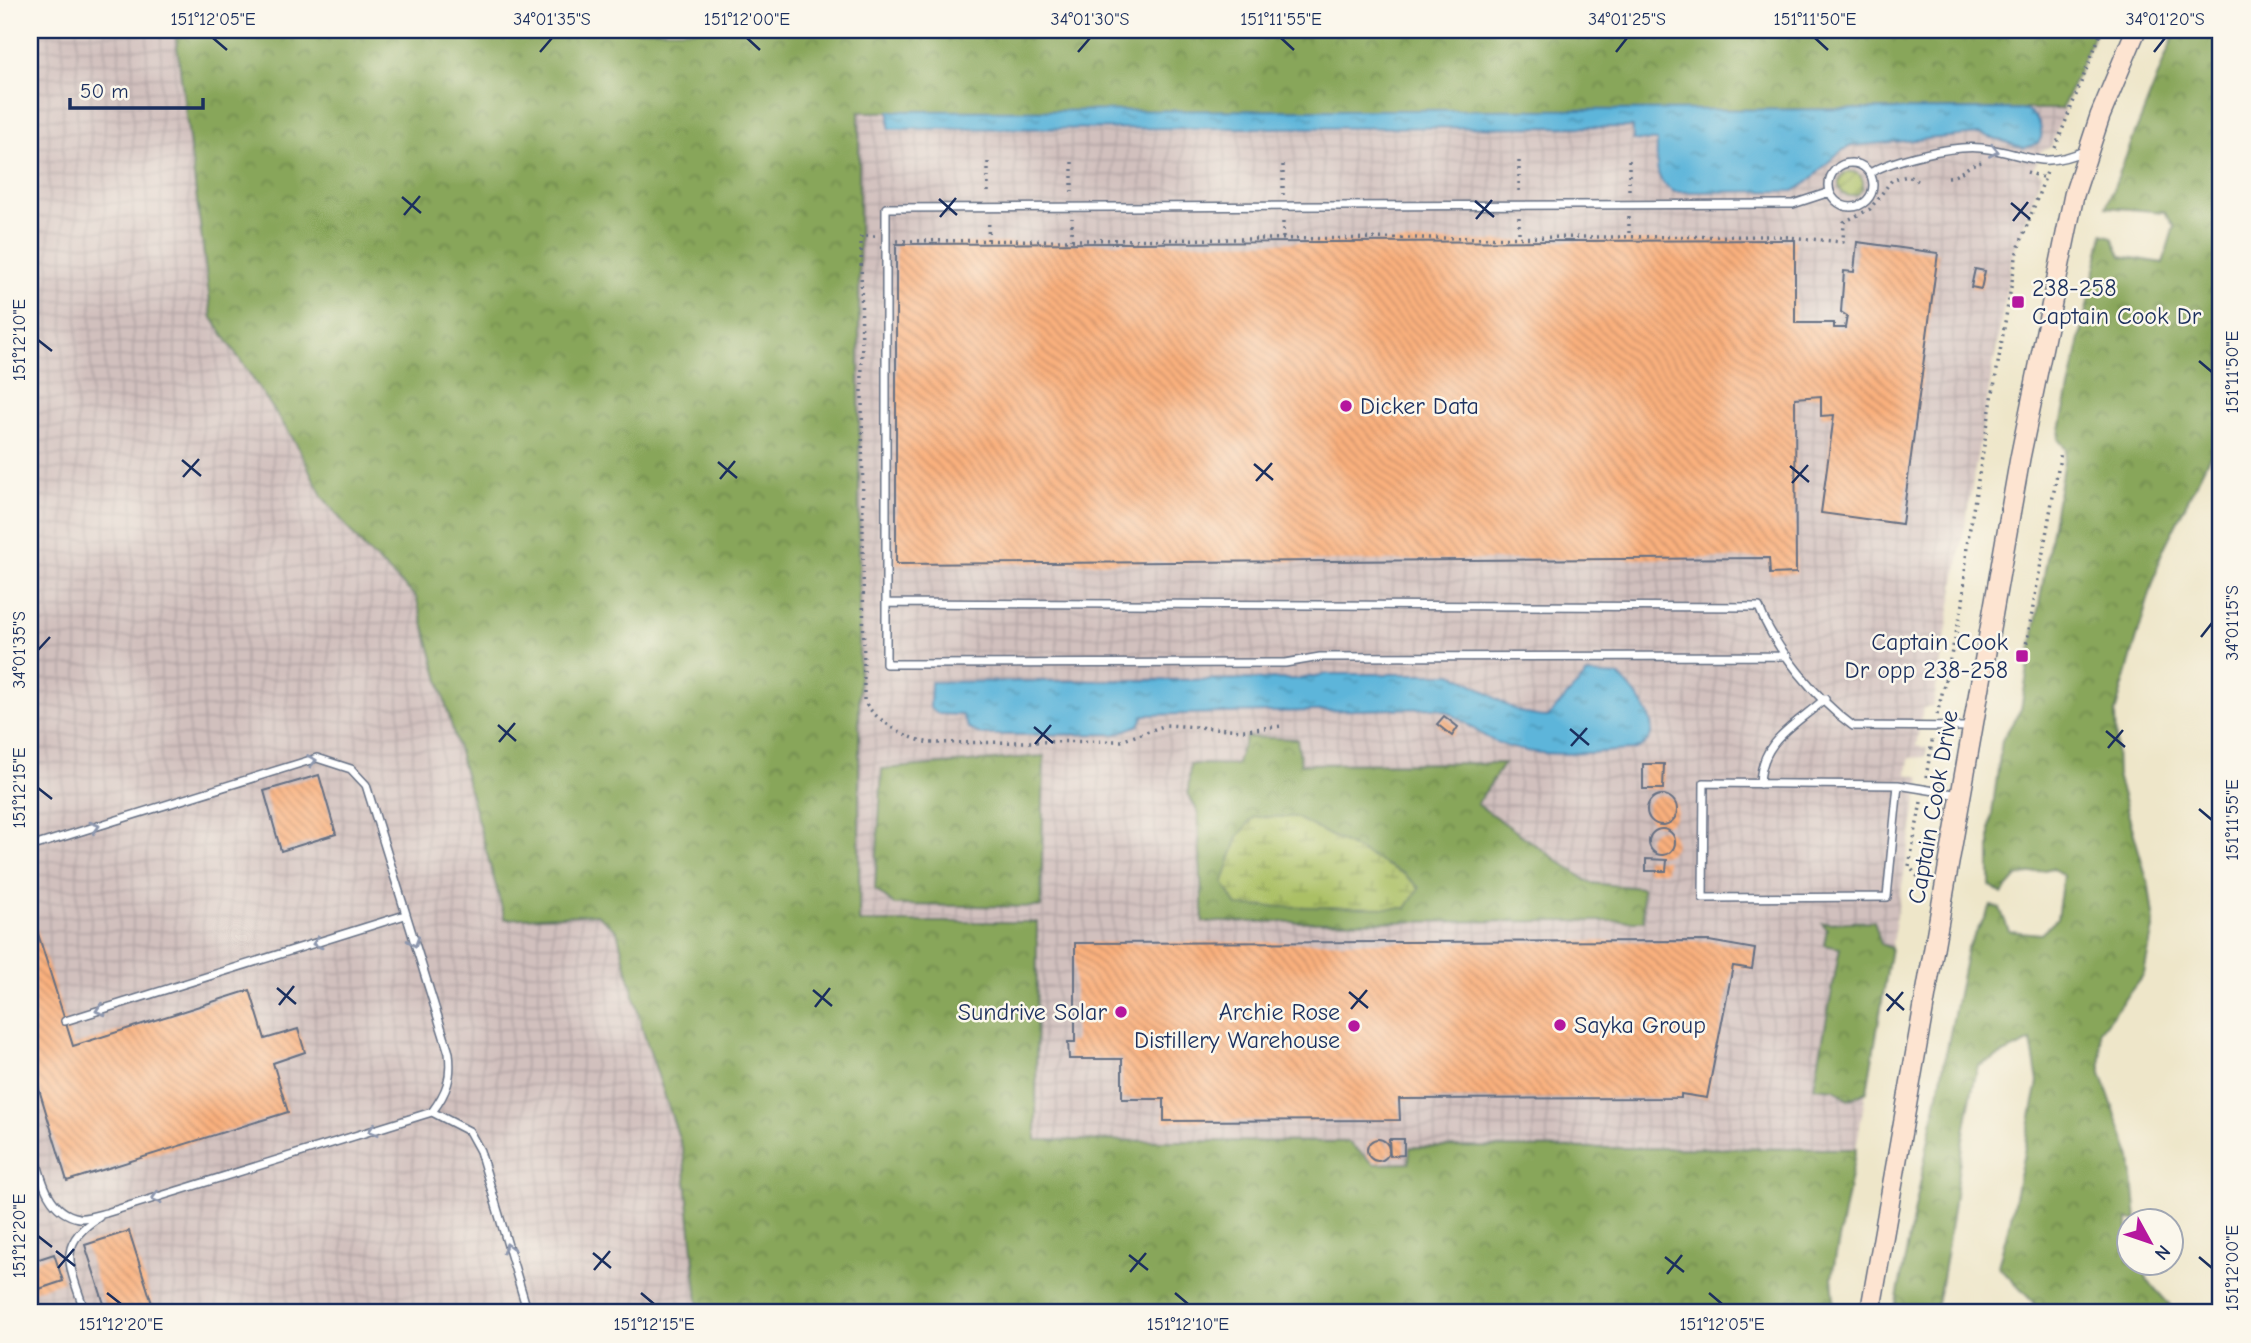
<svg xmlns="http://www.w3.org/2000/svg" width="2251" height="1343" font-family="'Comic Neue',sans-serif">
<defs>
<pattern id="industrial-grid" width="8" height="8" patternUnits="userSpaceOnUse" patternTransform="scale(1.75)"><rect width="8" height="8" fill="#d1c0bd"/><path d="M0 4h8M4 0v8" fill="none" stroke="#b3a5a5"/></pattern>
<pattern id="forest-crowns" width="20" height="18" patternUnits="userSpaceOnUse" patternTransform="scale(1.75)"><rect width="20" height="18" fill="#88a65a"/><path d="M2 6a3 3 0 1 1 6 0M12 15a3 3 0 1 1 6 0" fill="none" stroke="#6e884e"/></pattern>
<pattern id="wetland-marsh" width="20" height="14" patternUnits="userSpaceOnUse" patternTransform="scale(1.75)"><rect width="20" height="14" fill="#abc065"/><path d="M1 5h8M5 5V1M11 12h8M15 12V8" fill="none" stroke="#8a9c56"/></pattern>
<pattern id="garden-furrows" width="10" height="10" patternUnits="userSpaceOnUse" patternTransform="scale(1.75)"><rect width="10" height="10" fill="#abc065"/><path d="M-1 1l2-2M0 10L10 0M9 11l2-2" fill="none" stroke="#8a9c56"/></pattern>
<pattern id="water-ripples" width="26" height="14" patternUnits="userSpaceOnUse" patternTransform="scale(1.75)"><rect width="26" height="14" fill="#5db5da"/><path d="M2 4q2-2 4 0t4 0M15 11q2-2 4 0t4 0" fill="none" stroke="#4c94b4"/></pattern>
<pattern id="building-back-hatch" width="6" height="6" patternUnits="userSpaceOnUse" patternTransform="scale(1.75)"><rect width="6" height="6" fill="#fab07d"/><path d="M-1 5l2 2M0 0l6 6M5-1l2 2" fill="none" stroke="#ca906a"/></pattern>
</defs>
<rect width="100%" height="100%" fill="#fbf7ec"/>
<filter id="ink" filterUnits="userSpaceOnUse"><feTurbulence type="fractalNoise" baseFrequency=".0143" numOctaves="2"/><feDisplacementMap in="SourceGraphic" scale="14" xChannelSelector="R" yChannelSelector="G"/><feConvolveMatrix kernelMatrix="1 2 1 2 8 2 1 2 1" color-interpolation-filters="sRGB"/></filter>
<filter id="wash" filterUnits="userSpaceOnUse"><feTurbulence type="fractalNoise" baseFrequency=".00686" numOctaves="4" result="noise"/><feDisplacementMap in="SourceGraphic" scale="28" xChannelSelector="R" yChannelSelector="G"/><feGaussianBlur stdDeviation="1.57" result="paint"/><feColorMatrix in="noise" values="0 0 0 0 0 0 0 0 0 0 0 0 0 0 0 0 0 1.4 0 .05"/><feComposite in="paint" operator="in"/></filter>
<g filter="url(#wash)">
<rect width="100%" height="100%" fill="#eee6c9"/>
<path fill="url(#industrial-grid)" d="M30 30H175L212 318 296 443 322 496 364 548 416 597 505 918 597 914 617 931 643 1031 683 1150 698 1302 703 1313H30Z
M2065 109 2051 147 2040 152 2034 169 2042 173 2013 254 1933 706 1923 708 1916 746 1927 748 1925 757 1909 758 1907 774 1921 777 1856 1149 1410 1147 1409 1163 1374 1164 1347 1142 1036 1140 1037 922H859V111Z"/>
<path fill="url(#forest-crowns)" stroke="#526a5c" stroke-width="2" fill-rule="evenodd" d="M175 30H2096L2062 109 859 112V922H1037L1036 1140 1348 1142 1374 1164 1409 1163 1410 1147 1856 1149 1832 1276 1835 1313H703L698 1302 683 1150 643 1031 617 931 597 914 505 919 416 597 364 548 322 496 296 443 212 318Z
M2176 30H2221V433L2162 552 2115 713 2117 775 2149 886 2154 923 2144 974 2100 1031 2101 1073 2131 1158 2137 1220H2128V1262L2144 1263 2147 1280 2177 1313H2037L2033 1302 1998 1266 2010 1222 2038 1082 2031 1041 1978 1066C1957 1147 1954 1231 1935 1313H1894L1967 949 1991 906 2000 908 2009 931 2041 934 2057 919 2063 875 2052 868 2017 877 2002 894 1990 885V828L2002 740 2021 709 2066 449 2058 439 2103 234 2112 237 2121 256 2163 263 2174 226 2164 212 2106 207Z
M1246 737 1297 739 1301 764 1504 763 1477 804 1590 883 1642 888 1644 921 1203 922 1198 812 1188 794 1190 764 1236 765ZM1367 856 1404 874 1406 908Z
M1044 756 1041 907 894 905 875 889 882 769Z
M1874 921 1881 944 1891 948 1867 1091 1848 1100 1835 1089 1814 1087 1840 948 1824 945 1827 929 1822 923Z"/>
<path fill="url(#wetland-marsh)" stroke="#637862" stroke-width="2" d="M1254 817H1295L1404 874 1419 888 1406 908 1237 906 1223 882 1238 837Z"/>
<path fill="url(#garden-furrows)" stroke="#637862" stroke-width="2" d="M1839 184a12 12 0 1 1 24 0a12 12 0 1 1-24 0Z"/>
<path fill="url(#water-ripples)" stroke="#3c729c" stroke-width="2" d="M2020 109C2035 113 2043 122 2041 138L2038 143 2024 148 1980 134 1851 146C1827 156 1816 182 1793 191L1675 192C1653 182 1657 163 1657 141L1633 140V127L889 129V111Z
M1327 674H1452C1487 686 1508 717 1548 717L1587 674 1619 676C1637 693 1674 737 1633 750 1586 752 1531 762 1488 738 1470 728 1457 714 1437 708L1144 715 1139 725 1116 734 982 735 969 729 962 715 939 714 930 708 931 682 1299 679Z"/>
<g id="blocks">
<path fill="url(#building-back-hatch)" d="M1795 240V323H1834V328H1845L1847 316 1841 312 1844 271 1854 272 1857 242 1938 253 1902 524 1821 513 1834 415 1821 416V396L1795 398 1796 573 1770 574 1769 558 896 564V244Z
M1975 269 1985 271 1981 289 1971 287Z
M1444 716 1458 727 1452 736 1437 724Z
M1643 764H1664L1663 789H1643Z
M319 775 336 834 281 851 264 791Z
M1647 810a15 15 0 1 1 30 0a15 15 0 1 1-30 0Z
M1649 842a13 13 0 1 1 26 0a13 13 0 1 1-26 0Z
M1646 859 1667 860 1666 871H1646Z
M30 908 73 1046 250 990 265 1039 298 1029 305 1052 273 1063 288 1112 67 1181 30 1060Z
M1709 941 1755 949 1752 969 1733 966 1707 1098 1681 1094V1098L1399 1099 1400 1120 1164 1121V1099H1122V1059H1069L1068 1042H1075V943Z
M1389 1139H1404V1155L1390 1156Z
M1367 1150a11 11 0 1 1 22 0a11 11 0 1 1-22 0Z
M129 1231 155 1313H107L85 1245Z
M54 1254 63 1281 30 1292V1262Z
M508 1306 510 1313H487Z"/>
</g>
</g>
<g filter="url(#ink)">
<use href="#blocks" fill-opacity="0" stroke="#656f83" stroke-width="2"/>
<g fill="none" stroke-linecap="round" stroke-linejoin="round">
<g stroke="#656f83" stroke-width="10">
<path id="service" d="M1829 185a22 22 0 1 1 44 0a22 22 0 1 1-44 0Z
M1870 173C1894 159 1953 145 1981 148 2025 152 2038 172 2086 150
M886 603 1759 607C1774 648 1818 701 1853 726L1971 727
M1787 656 1320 657 1285 663 886 664V208L1793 204 1830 192
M1760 784C1761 740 1794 726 1825 699
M1898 785 1887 897 1703 898 1704 783 1898 785 1960 795
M30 847 317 758 351 769 366 785 449 1053C452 1078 447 1092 432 1112
M65 1021 405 915
M30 1138C39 1166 43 1212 79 1218 86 1219 98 1215 106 1213L432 1112 469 1131 480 1151 528 1313
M85 1313C72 1269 53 1246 99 1217"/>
</g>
<g stroke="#656f83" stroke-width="22">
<path id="secondary" d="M1870 1313 2020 458 2074 195 2100 116 2136 30"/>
</g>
<path stroke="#656f83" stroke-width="3.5" stroke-dasharray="2 5" stroke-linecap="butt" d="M2055 148 2102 30
M1629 160V193
M1519 161V194
M988 162V195
M1072 162V195
M2027 172 2045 178
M1948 177C1963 176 1967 163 1983 162
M1283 195V162
M1519 217V237
M1629 217V237
M875 236H861L864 700C872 719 911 741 931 743L1121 741 1166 725 1244 730 1283 726
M1283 238V218
M988 240 989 219
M1072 240V218
M897 241 1777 236 1843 242 1844 222 1870 209 1892 180 1908 176 1917 181
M2024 657 2061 452
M1937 715 1963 604 1967 545 2017 252 2047 172
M1926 777 1933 736
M1921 802 1909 866 1927 888"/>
<use href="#service" stroke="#fff" stroke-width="7"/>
<use href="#secondary" stroke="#fde4d1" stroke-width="19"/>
</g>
<defs><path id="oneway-chevron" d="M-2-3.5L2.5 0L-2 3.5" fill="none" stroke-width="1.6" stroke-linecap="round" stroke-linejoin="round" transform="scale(1.75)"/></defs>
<g stroke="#8d97ae">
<use href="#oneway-chevron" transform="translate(1994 151) rotate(11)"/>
<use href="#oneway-chevron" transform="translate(312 761) rotate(-9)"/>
<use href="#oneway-chevron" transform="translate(95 827) rotate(-17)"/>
<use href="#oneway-chevron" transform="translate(414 942) rotate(72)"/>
<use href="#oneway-chevron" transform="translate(317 943) rotate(163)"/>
<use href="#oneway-chevron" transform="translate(100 1010) rotate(163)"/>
<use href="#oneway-chevron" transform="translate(373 1130) rotate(163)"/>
<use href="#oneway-chevron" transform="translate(156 1198) rotate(163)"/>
<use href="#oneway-chevron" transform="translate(508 1248) rotate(-106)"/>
</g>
</g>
<path fill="none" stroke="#1b2f5e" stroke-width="2.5" d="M213 38 227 50M747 38 760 50M1281 38 1294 50M1815 38 1828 50M540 52 552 38M1078 52 1090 38M1616 52 1627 38M2154 52 2165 38M402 197 421 213M939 199 957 215M1475 201 1494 217M2011 203 2030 219M404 215 420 196M940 217 956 198M1476 219 1492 200M2013 221 2028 202M38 340 52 351M2199 361 2212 372M182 460 201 476M718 462 737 478M1254 464 1273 480M1790 466 1809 482M183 477 199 459M720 479 735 461M1256 481 1272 463M1792 483 1808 465M2201 637 2212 623M38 650 50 637M498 725 516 741M1034 727 1053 743M1570 729 1589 745M2106 731 2125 747M499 742 515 723M1035 744 1051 725M1571 746 1587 728M2108 748 2123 730M38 788 52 799M2199 809 2212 820M277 988 296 1004M813 990 832 1006M1349 992 1368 1008M1886 994 1904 1010M279 1005 294 986M815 1007 830 988M1351 1009 1367 990M1887 1011 1903 992M38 1236 52 1247M56 1251 75 1266M593 1253 611 1268M1129 1255 1148 1270M1665 1257 1684 1272M2199 1257 2212 1268M58 1268 74 1249M594 1270 610 1251M1130 1272 1146 1253M1667 1274 1682 1255M107 1293 121 1304M641 1293 654 1304M1175 1293 1188 1304M1709 1293 1722 1304"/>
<g fill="#b5179e" stroke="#fbf7ec" stroke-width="2.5">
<rect x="2011" y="295" width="14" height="14" rx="3.5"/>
<circle cx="1346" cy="406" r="7"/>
<rect x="2015" y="649" width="14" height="14" rx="3.5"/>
<circle cx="1121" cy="1012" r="7"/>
<circle cx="1560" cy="1025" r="7"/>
<circle cx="1354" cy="1026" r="7"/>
</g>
<g text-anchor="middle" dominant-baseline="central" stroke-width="5" stroke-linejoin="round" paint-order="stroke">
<g font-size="24" fill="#1b2f5e" stroke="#fbf7ec" text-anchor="start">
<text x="2032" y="288">238-258<tspan x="2032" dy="28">Captain Cook Dr</tspan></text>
<text x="1360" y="406">Dicker Data</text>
<text x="2008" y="642" text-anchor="end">Captain Cook<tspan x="2008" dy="28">Dr opp 238-258</tspan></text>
<text x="1107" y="1012" text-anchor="end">Sundrive Solar</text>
<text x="1340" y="1012" text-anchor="end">Archie Rose<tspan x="1340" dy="28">Distillery Warehouse</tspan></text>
<text x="1574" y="1025">Sayka Group</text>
</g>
<g font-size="24" fill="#1b2f5e" stroke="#fbf7ec">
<text transform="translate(1933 807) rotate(-80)">Captain Cook Drive</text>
</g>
</g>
<rect width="2251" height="1343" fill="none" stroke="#fbf7ec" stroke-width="77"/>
<g transform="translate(2150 1242) rotate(130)"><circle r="33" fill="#fbf7ec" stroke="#a1a7b3" stroke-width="2"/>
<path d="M0-5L12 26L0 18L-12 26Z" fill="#b5179e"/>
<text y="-10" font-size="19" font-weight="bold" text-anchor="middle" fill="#1b2f5e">N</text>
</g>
<path d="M70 98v10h133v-10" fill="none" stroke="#1b2f5e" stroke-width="3.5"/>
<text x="80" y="98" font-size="21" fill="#1b2f5e" stroke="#fbf7ec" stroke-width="5" paint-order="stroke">50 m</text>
<rect x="38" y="38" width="2174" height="1266" fill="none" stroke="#1b2f5e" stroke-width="2.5"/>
<g font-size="18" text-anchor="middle" fill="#1b2f5e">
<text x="213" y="25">151°12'05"E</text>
<text x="552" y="25">34°01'35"S</text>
<text x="747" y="25">151°12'00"E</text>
<text x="1090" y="25">34°01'30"S</text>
<text x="1281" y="25">151°11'55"E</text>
<text x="1627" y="25">34°01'25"S</text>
<text x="1815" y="25">151°11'50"E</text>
<text x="2165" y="25">34°01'20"S</text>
<text transform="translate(19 340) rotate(-90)" y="6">151°12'10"E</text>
<text transform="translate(2232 372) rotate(-90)" y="6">151°11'50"E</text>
<text transform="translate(2232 623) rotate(-90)" y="6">34°01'15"S</text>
<text transform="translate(19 650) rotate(-90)" y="6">34°01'35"S</text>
<text transform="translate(19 788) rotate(-90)" y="6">151°12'15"E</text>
<text transform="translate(2232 820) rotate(-90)" y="6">151°11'55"E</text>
<text transform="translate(19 1236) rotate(-90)" y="6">151°12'20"E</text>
<text transform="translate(2232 1268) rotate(-90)" y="6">151°12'00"E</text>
<text x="121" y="1330">151°12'20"E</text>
<text x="654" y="1330">151°12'15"E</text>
<text x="1188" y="1330">151°12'10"E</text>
<text x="1722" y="1330">151°12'05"E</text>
</g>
</svg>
